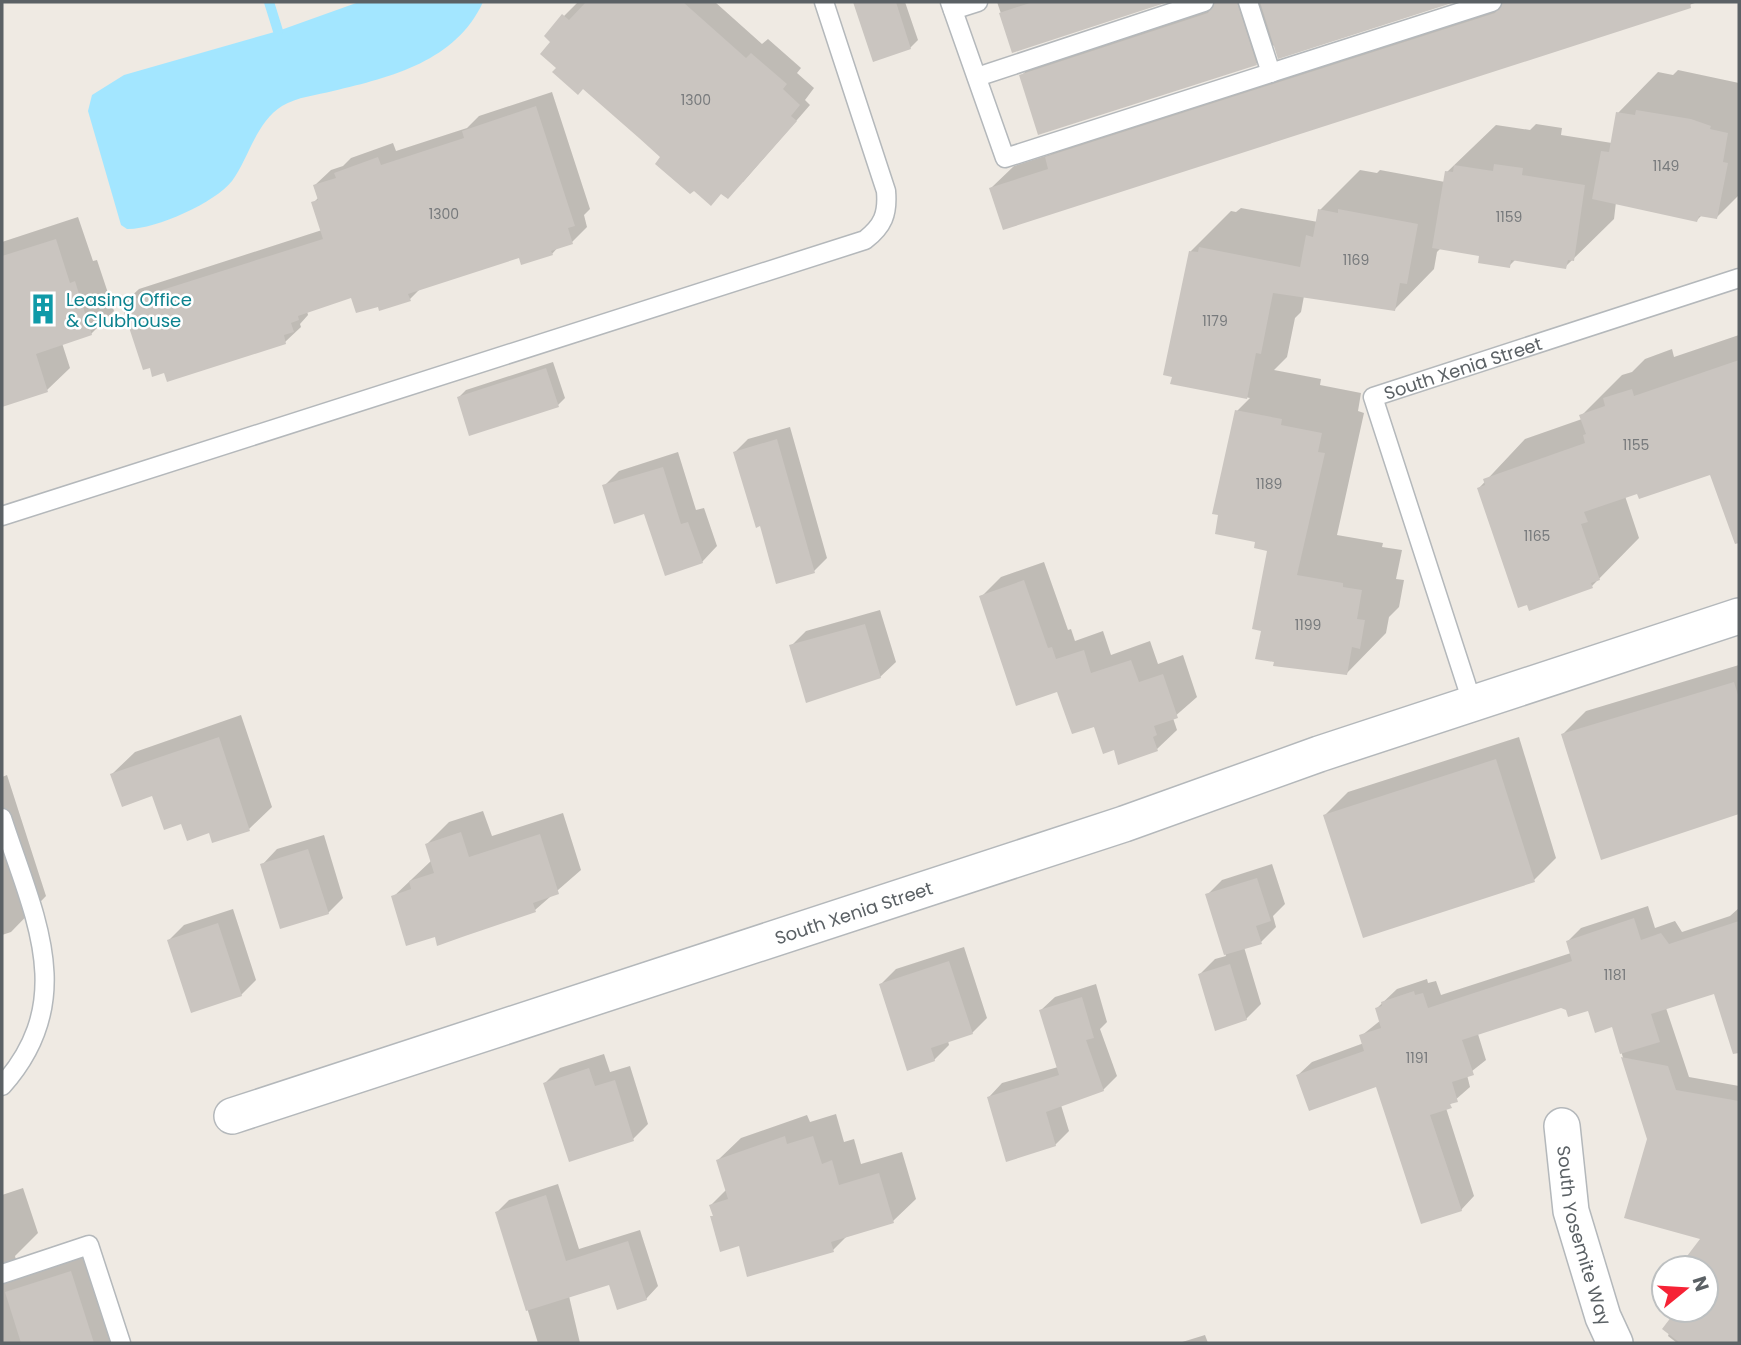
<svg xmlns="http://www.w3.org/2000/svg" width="1741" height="1345" font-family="Poppins,sans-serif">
<rect width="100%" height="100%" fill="#efeae3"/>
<path fill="#a3e6ff" d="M359 2H483C456 61 392 77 333 91 317 95 297 97 282 106 256 122 249 158 232 181 215 203 154 230 127 229L121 225 88 111 92 95 124 75 278 31Z"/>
<path fill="#0003" d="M578 2H715L762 44 768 39 801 68 797 73 814 88 805 100 810 105 743 182 662 157 559 67 553 41 564 16Z
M855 2H905L918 40 910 48 874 60Z
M997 2H1163L1014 51Z
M1199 2H1450L1279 56 1275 44 1256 64 1021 76 1044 53Z
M1486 2H1698L1004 228 991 188 1014 166 1051 154 1070 135Z
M1678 70 1739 83V195L1717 217 1702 215 1697 220 1616 202 1614 219 1565 267 1516 259 1509 266 1481 255 1441 248 1437 252 1434 269 1394 310 1304 296 1301 312 1295 318 1287 357 1274 370 1321 379 1320 385 1361 393 1358 411 1364 413 1337 535 1383 543 1382 547 1402 550 1396 579 1404 580 1399 607 1389 617 1386 633 1346 674 1263 629 1269 549 1237 411 1250 398 1172 383 1191 251 1231 211 1236 212 1241 208 1318 222 1320 210 1360 170 1377 173 1380 170 1445 182 1447 172 1496 125 1530 130 1536 124 1562 128 1561 135 1612 143 1618 113 1658 72 1673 75Z
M552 92 590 209 584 215 587 227 572 242 559 246 552 254 520 255 421 288 410 299 379 304 353 296 307 311 308 315 300 324 301 327 285 342 165 371 123 304 139 289 322 230 313 203 319 197 315 185 331 170 343 166 351 158 393 143 396 151 467 128 479 116Z
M78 217 93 261 97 260 114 311 91 334 62 343 70 368 47 390 4 405 2 242Z
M1739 335V539H1735L1712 473 1638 492 1625 496 1639 538 1592 586 1479 488 1525 439 1582 419 1581 416 1622 375 1632 372 1645 359 1672 349 1674 357Z
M553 362 565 398 558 405 459 397 466 390Z
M790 427 827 558 814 571 761 524 735 452 748 439Z
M678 452 696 510 704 508 717 546 702 562 645 512 604 486 619 471Z
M1044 562 1068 630 1071 629 1075 641 1103 631 1111 655 1150 641 1158 664 1183 655 1197 697 1173 718 1177 730 1157 749 1115 748 1058 690 981 597 1001 577Z
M880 610 896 662 880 677 791 646 806 631Z
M1739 665V813L1602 858 1563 734 1586 711Z
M241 715 272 807 249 829 210 831 183 822 154 794 112 774 135 752Z
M1519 737 1556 858 1534 880 1325 815 1348 792Z
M7 775 46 896 11 932 2 935V777Z
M483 811 492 836 563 813 581 870 535 910 436 935 393 897 432 860 427 844 449 822Z
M324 835 343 898 328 913 262 865 277 849Z
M1272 864 1285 904 1273 916 1276 927 1261 942 1244 947 1261 1004 1246 1019 1200 974 1215 959 1226 956 1207 895 1222 880Z
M1648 906 1655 928 1675 921 1682 932 1730 916 1739 908V1016L1724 1021 1715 992 1666 1008 1689 1077 1739 1086V1343H1677L1668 1336 1677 1312 1675 1310H1706V1268H1680L1703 1238 1648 1139 1613 1025 1589 1009 1561 1006 1478 1034 1486 1060 1467 1075 1470 1087 1446 1108 1474 1196 1461 1210 1377 1085 1298 1075 1312 1062 1364 1043 1361 1036 1381 1020 1377 1008 1397 989 1427 979 1428 983 1436 981 1441 995 1571 953 1568 941 1581 928Z
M233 909 256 980 241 995 169 940 184 925Z
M964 947 987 1018 972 1033 948 1041 949 1045 934 1060 881 984 896 969Z
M1096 984 1107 1022 1100 1029 1117 1076 1103 1090 1061 1105 1069 1131 1055 1145 989 1097 1002 1083 1058 1067 1041 1010 1055 997Z
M604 1054 610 1072 630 1066 648 1124 633 1139 545 1083 560 1068Z
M836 1114 844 1142 854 1139 861 1164 902 1152 916 1199 893 1221 848 1235 833 1250 740 1244 712 1217 714 1214 711 1205 727 1189 718 1160 741 1138 807 1115 810 1122Z
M558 1184 579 1249 640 1230 658 1286 646 1299 610 1283 569 1296 580 1343H538L497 1212 509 1200Z
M23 1188 38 1233 15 1256 16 1260 29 1263 93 1250 123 1343H2V1195Z
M1664 1289V1302L1658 1297Z
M1205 1335 1208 1343H1179Z"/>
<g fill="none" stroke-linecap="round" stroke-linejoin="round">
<path stroke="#a3e6ff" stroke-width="10" d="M269 2 278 31"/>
</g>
<path fill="#cac5c0" d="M586 2H683L746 58 751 53 787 84 783 89 800 105 791 116 797 121 728 199 721 194 711 206 694 191 690 194 655 164 660 157 639 138 583 89 578 95 552 72 556 68 540 54 550 42 544 36 562 14 569 20Z
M853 2H896L911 49 873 62Z
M1033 2H1168L1012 53 999 13Z
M1215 2H1237L1257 65 1038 135 1019 75 1208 13Z
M1260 2H1455L1278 59Z
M1503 2H1690L1691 8 1003 230 989 188 1048 169 1045 157 1495 13Z
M536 106 575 226 568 228 573 244 551 251 553 255 521 265 519 258 408 294 411 301 379 311 378 307 356 313 351 298 298 316 299 320 291 323 294 332 284 335 286 344 167 382 164 373 152 377 150 368 143 370 121 303 323 239 311 202 318 200 313 185 336 178 334 173 378 157 381 165 464 138 462 131Z
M1636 110 1691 119 1711 126 1710 129 1728 133 1723 162 1728 163 1717 219 1699 216 1697 222 1592 199 1601 151 1609 152 1616 112 1635 115Z
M1494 164 1523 168 1522 175 1585 185 1574 261 1568 260 1566 269 1511 260 1510 268 1478 263 1479 256 1432 248 1445 171 1453 172 1454 165 1493 171Z
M1318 209 1338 213V209L1418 224 1407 284 1400 283 1395 311 1273 293 1261 354 1256 353 1247 399 1170 384 1172 377 1163 375 1189 251 1198 252 1199 247 1300 267 1306 235 1313 237Z
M56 239 70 283 75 281 92 335 36 354 48 392 2 407V256Z
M1739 360V543L1735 544 1710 475 1639 499 1637 494 1584 512 1588 522 1581 524 1600 580 1591 583 1593 588 1529 611 1527 605 1518 608 1477 488 1485 485 1483 479 1585 443 1583 435 1586 434 1579 415 1605 406 1603 398 1632 389 1634 396Z
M546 368 559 407 469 436 457 397Z
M1235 410 1282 419 1281 425 1322 433 1318 452 1325 453 1297 575 1343 583V587L1362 590 1357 619 1365 620 1360 649 1352 647 1347 675 1273 666 1274 662 1255 659 1261 631 1252 629 1267 551 1254 548 1255 542 1215 534 1218 515 1212 514Z
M777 439 815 573 776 584 760 526 756 528 733 452Z
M663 467 681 524 688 522 703 563 665 576 644 514 614 524 602 485Z
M1024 580 1048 648 1052 647 1056 659 1084 650 1091 673 1131 660 1139 682 1163 674 1178 718 1154 726 1157 735 1153 737 1158 751 1118 765 1114 750 1103 754 1094 727 1072 734 1057 692 1016 706 979 596Z
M865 624 881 678 806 703 789 645Z
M1734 682 1739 698V814L1601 860 1561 734Z
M219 737 250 831 212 843 209 833 187 841 181 824 164 830 152 796 122 807 110 774Z
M1496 759 1535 882 1363 938 1323 815Z
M461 832 469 857 540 834 559 894 533 903 536 912 465 936 437 946 435 937 406 946 391 896 411 889 409 881 434 873 425 844Z
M308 849 329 914 280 929 260 864Z
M1257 878 1271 921 1256 926 1262 944 1224 955 1205 894Z
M1634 918 1641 940 1661 933 1669 944 1739 921V1053L1733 1054 1714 994 1651 1014 1660 1042 1620 1054 1612 1027 1595 1033 1588 1011 1568 1017 1566 1010 1561 1008 1462 1040 1474 1075 1452 1082 1458 1102 1450 1104 1452 1108 1430 1115 1462 1211 1421 1224 1376 1087 1309 1111 1296 1075 1364 1051 1359 1035 1381 1028 1375 1008 1382 1006 1381 1002 1414 991 1415 995 1423 993 1428 1008 1572 961 1566 941Z
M218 923 242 996 191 1013 167 940Z
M949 961 973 1034 931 1048 935 1061 907 1071 879 984Z
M1230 964 1247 1020 1215 1031 1198 974Z
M1082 997 1094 1038 1086 1040 1104 1091 1046 1112 1056 1146 1006 1162 987 1097 1059 1075 1039 1010Z
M1621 1057 1668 1066 1676 1090 1739 1101V1343H1680L1662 1329 1675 1312 1672 1310H1706V1268H1678L1700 1239 1624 1218 1647 1139Z
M589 1068 595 1086 615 1080 634 1141 569 1162 543 1083Z
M785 1136 787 1144 813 1136 822 1164 832 1160 839 1185 879 1173 894 1223 831 1242 834 1252 747 1277 739 1246 720 1252 710 1216H713L709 1205 728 1199 716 1160Z
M546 1195 566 1261 628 1241 647 1300 617 1310 609 1285 526 1311 495 1212Z
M71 1271 94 1343H21L5 1292Z"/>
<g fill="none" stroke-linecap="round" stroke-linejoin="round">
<g stroke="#b4b8bb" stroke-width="21">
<g id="service">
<path d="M950 2 1005 158 1492 2"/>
<path d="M1248 2 1271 73"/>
<path d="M953 10 978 2"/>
<path d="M977 77 1204 2"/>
<path d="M2 516 865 240C883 226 888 214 886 191L824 2"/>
<path id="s1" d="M1472 702 1373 397 1739 278"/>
<path d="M2 818C33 914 80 999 2 1086"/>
<path d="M2 1274 89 1245 121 1343"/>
</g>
</g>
<g stroke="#b4b8bb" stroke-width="38">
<g id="minor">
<path id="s2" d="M232 1116 1124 824 1319 754 1739 616"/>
<path id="s3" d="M1562 1126 1571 1211 1603 1317 1615 1343"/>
</g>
</g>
<use href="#service" stroke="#fff" stroke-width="18"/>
<use href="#minor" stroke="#fff" stroke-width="35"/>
</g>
<defs>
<g id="building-bare" transform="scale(2.415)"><path d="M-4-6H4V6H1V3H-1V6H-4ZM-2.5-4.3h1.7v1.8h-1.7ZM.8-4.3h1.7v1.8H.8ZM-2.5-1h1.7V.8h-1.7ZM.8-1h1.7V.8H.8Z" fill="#0f9aa8" stroke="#fff" stroke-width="2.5" paint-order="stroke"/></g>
</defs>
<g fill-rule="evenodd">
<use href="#building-bare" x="43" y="309"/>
</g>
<g text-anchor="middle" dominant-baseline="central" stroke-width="5" stroke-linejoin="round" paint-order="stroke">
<g font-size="14" fill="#777a7c">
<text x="696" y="100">1300</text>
<text x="1666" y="166">1149</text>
<text x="444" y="214">1300</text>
<text x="1509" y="217">1159</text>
<text x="1356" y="260">1169</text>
<text x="1215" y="321">1179</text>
<text x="1636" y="445">1155</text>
<text x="1269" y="484">1189</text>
<text x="1537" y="536">1165</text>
<text x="1308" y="625">1199</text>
<text x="1615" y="975">1181</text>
<text x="1417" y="1058">1191</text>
</g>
<g font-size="18" fill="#0d838f" stroke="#fff" text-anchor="start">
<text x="66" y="299">Leasing Office<tspan x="66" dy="21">&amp; Clubhouse</tspan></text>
</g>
<g font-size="18" fill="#5b6165" stroke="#fff">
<text stroke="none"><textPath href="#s1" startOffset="415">South Xenia Street</textPath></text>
<text stroke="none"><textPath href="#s2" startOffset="654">South Xenia Street</textPath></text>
<text stroke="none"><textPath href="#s3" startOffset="112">South Yosemite Way</textPath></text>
</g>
</g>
<rect width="1741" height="1345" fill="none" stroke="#5b6165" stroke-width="7"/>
<g transform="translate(1685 1289) rotate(72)"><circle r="33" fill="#ffffff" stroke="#bdc0c1" stroke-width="2"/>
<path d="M0-5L12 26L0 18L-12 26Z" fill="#f62235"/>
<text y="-10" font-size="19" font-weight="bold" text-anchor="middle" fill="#5b6165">N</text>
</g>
</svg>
